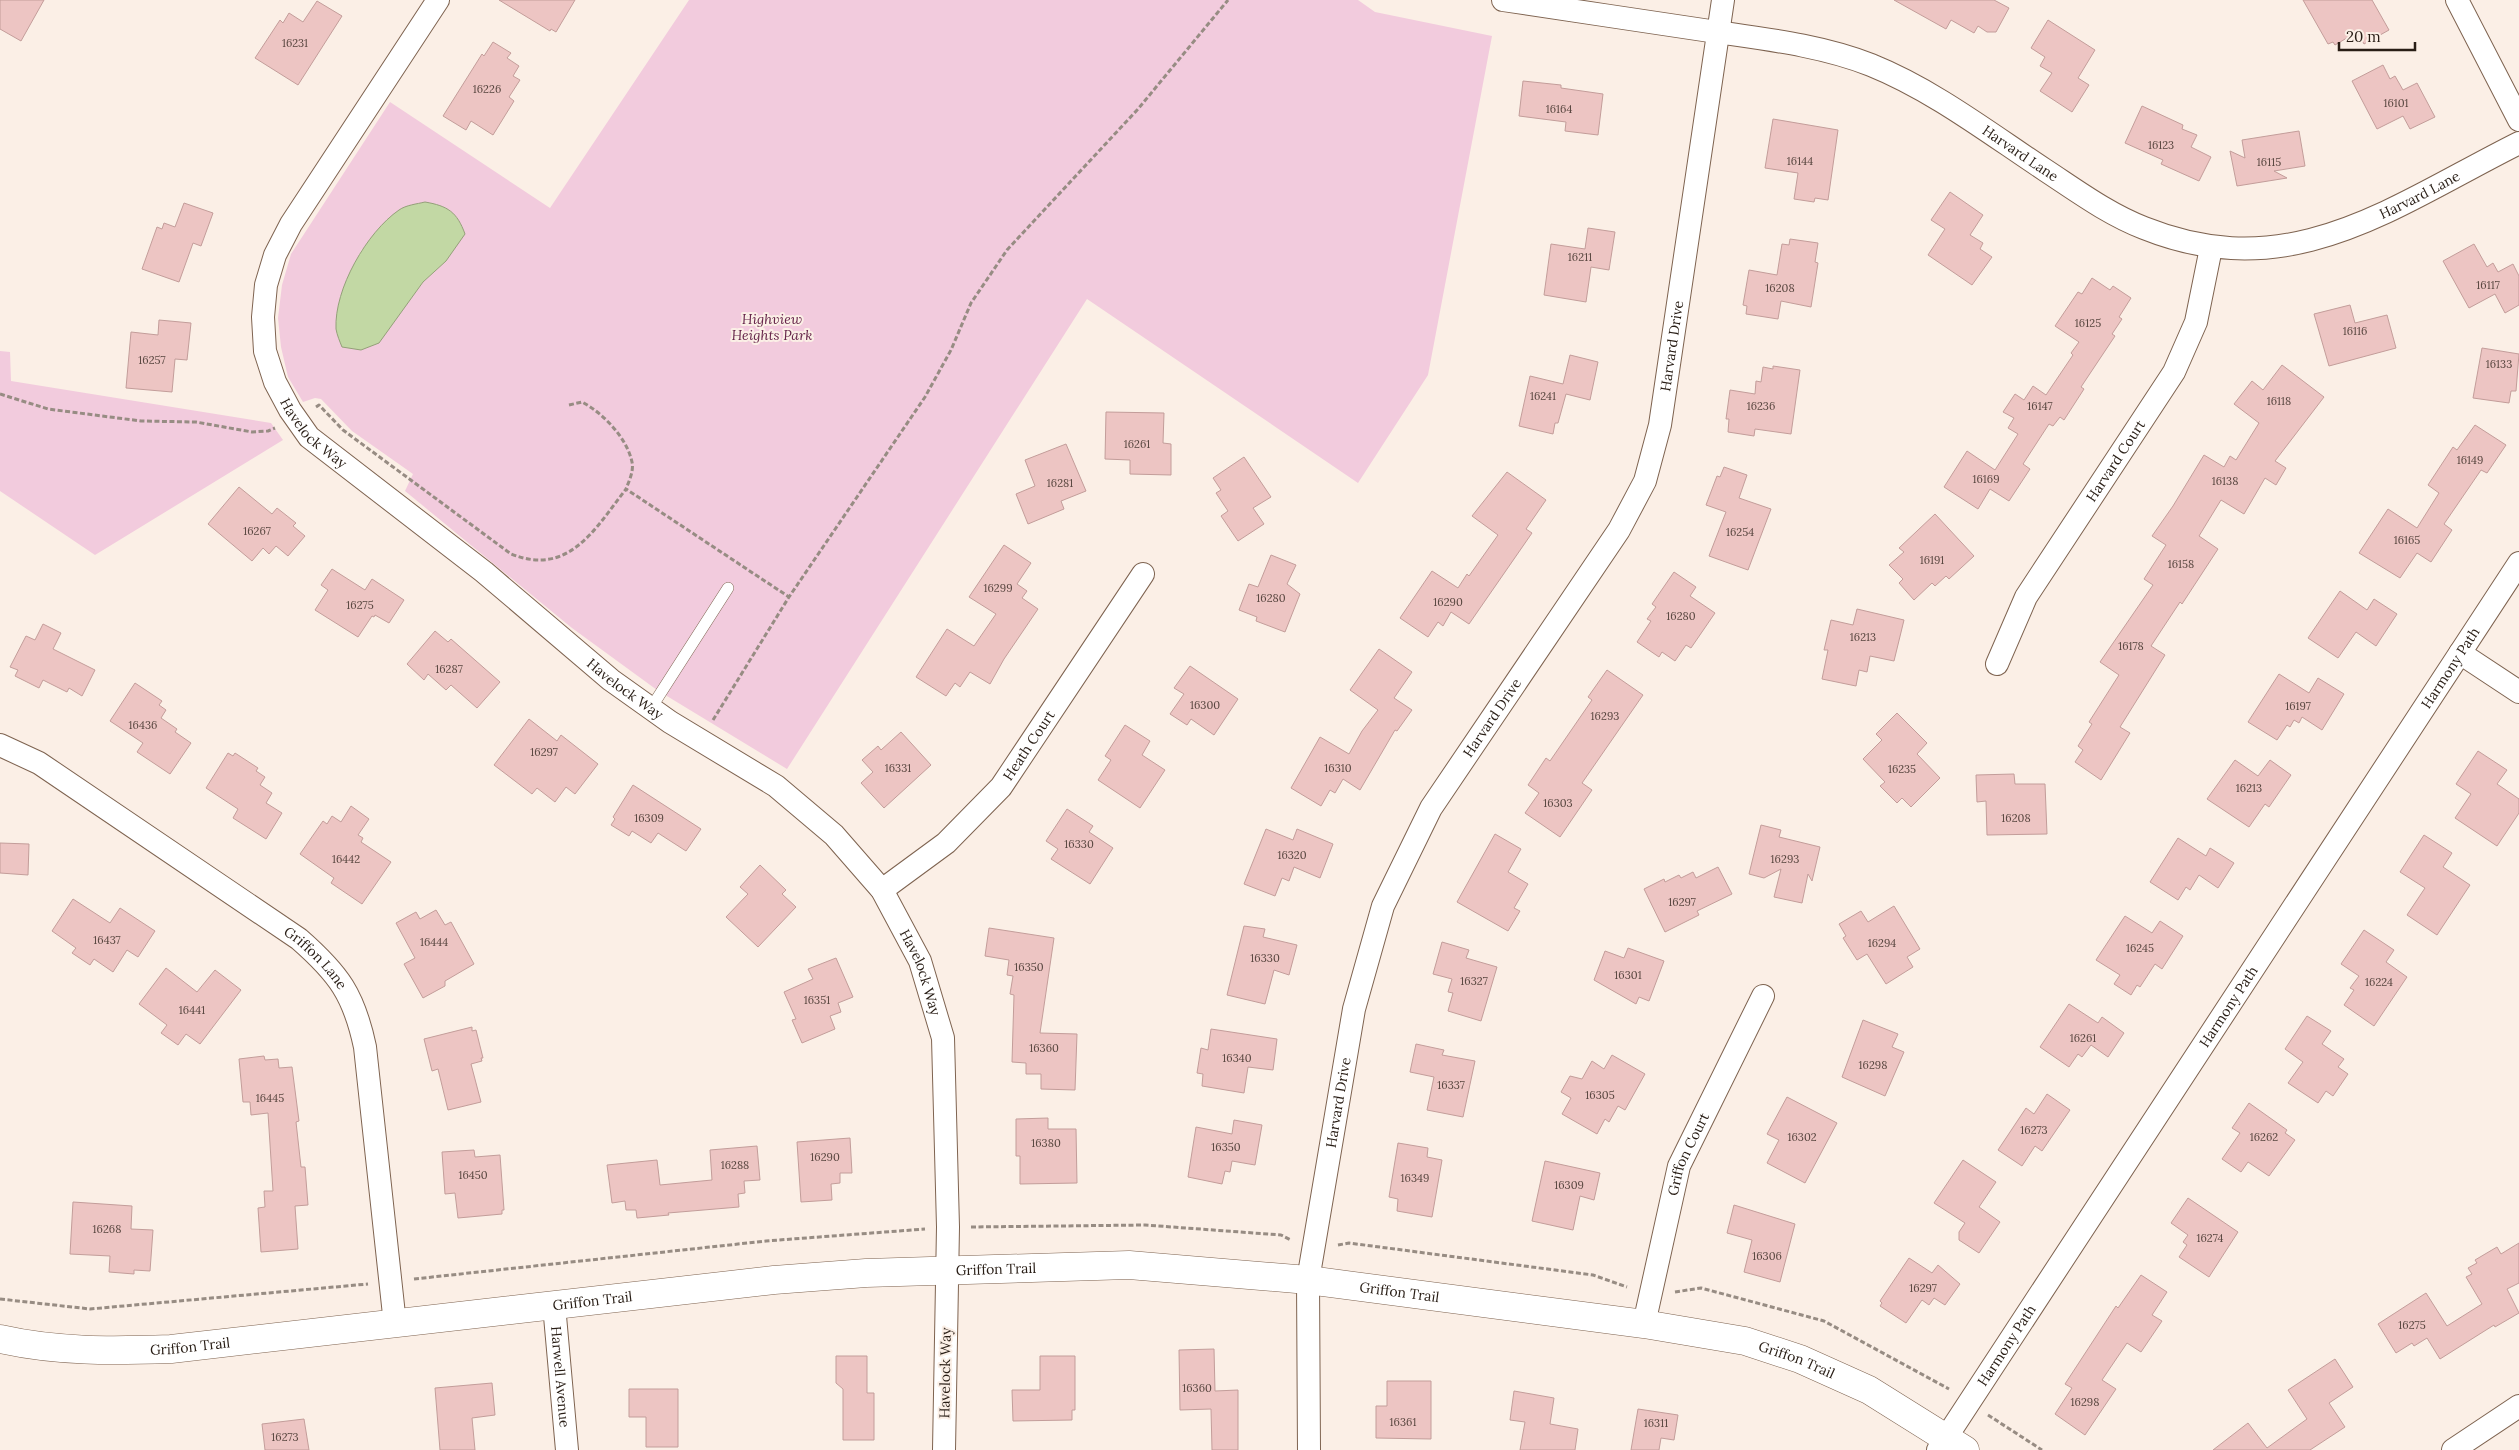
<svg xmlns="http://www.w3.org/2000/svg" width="2519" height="1450" font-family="Lora,serif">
<rect width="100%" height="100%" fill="#fbefe6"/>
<path fill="#f2cbdd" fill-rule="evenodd" d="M689 0H1358L1375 12 1492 36 1428 375 1358 483 1087 299 787 769 657 690 572 628 405 491 413 474 352 431 321 399 315 398 303 402 288 377 281 347 278 318 282 285 291 254 390 102 550 208ZM362 249 446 261 423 282 399 315 339 305 346 283Z
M0 351 10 352 11 381 271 423 283 440 95 555 0 491Z"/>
<path fill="#c2d8a4" stroke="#94a079" d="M425 202C448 206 457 212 465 234L446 261 423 282 379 343 361 350 342 347C340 342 337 335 336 329 334 289 367 232 399 210 406 205 417 204 425 202Z"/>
<path fill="#edc5c3" stroke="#c39d9a" d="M0 0H44L21 41 0 29Z
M499 0H575L556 32 551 29 550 31Z
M1894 0H1994L2009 8 1996 32H1987L1978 26 1974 33 1951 20 1946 29Z
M2303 0H2372L2389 30 2364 44 2357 32 2335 45 2333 42 2328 44Z
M317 1 342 16 298 85 255 58 280 20 283 23 289 13 303 22Z
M2048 20 2095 50 2078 78 2089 85 2072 112 2040 91 2052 73 2040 66 2045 57 2031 48Z
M493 42 511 53 507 58 519 66 513 76 520 80 509 97 514 101 493 135 471 121 466 130 443 116 482 54 484 56Z
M2383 65 2390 79 2395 76 2403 90 2417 83 2435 117 2410 129 2403 116 2377 129 2352 81Z
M1523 81 1561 85V88L1603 94 1598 135 1565 131 1566 122 1519 116Z
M2142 106 2183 125 2182 129 2197 135 2191 147 2211 157 2199 181 2161 164 2163 160 2125 143Z
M1773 119 1838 130 1828 200 1815 198 1814 202 1794 199 1798 173 1765 168Z
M2299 131 2305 166 2274 171 2287 178 2237 186 2230 151 2245 158 2242 140Z
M1950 192 1983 215 1970 235 1983 243 1980 249 1992 257 1972 285 1928 255 1945 229 1931 220Z
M184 203 213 213 201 246 193 243 179 282 142 269 157 227 162 229 164 223 175 227Z
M1588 228 1615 232 1609 270 1591 267 1586 302 1544 295 1551 244 1585 249Z
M1790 239 1818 243 1815 262 1818 263 1811 307 1781 301 1778 319 1746 314 1747 306 1743 305 1749 270 1777 275 1782 244 1789 245Z
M2474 244 2487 267 2493 263 2498 272 2513 264 2519 276V305L2505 313 2495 294 2469 308 2443 261Z
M2092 278 2110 290 2113 286 2131 298 2119 317 2122 319 2112 334 2115 336 2081 387 2084 389 2064 420 2060 417 2053 426 2049 424 2023 464 2030 469 2009 501 1990 489 1978 509 1944 487 1967 451 1995 470 2018 434 2008 428 2014 418 2003 412 2015 394 2024 400 2033 386 2046 395 2073 355 2071 353 2079 342 2055 326 2078 292 2082 294Z
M2350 305 2355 323 2387 315 2396 348 2329 366 2314 314Z
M159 320 191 323 187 360 175 359 172 392 126 388 131 332 158 335Z
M2482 348 2519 354 2516 391H2511L2509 403 2473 398Z
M1570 355 1598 362 1590 400 1566 394 1558 423H1555L1553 434 1519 426 1530 376 1563 384Z
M2282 365 2324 397 2275 461 2286 468 2276 485 2265 478 2244 514 2221 500 2199 536 2218 549 2182 604 2180 602 2151 646 2165 655 2120 727 2130 733 2101 780 2075 762 2083 750 2078 746 2092 724 2089 722 2119 675 2100 662 2153 585 2144 579 2166 545 2152 536 2173 506 2204 455 2224 467 2230 456 2236 460 2259 423 2234 404 2252 381 2263 390Z
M1773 366 1800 370 1791 434 1755 429 1754 436 1728 432 1729 419H1726L1730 390 1755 394 1756 381 1761 382 1763 367 1773 369Z
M1106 412 1164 413 1163 443 1171 444V475L1130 474V460L1105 459Z
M2475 425 2506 445 2487 473 2481 470 2444 524 2452 530 2431 562 2417 553 2400 578 2359 553 2388 509 2417 528 2439 493 2428 485 2453 447 2457 450Z
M1066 444 1086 491 1061 501 1064 509 1028 524 1016 494 1035 486 1025 460Z
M1244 457 1271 497 1253 508 1264 524 1238 541 1221 516 1228 511 1216 493 1221 490 1213 478Z
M1724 467 1747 475 1739 498 1771 509 1748 570 1709 556 1726 512 1706 505 1717 476 1720 477Z
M1507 472 1546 500 1526 529 1532 533 1469 624 1451 612 1443 626 1438 622 1428 637 1400 618 1432 571 1458 588 1467 574 1469 576 1498 535 1472 516Z
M239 487 272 514 277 508 296 523 293 526 305 536 288 556 276 546 269 554 263 548 252 561 208 524Z
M1935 514 1974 556 1949 579 1946 576 1935 586 1932 583 1914 600 1899 583 1903 579 1889 565 1904 552 1899 548Z
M1004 545 1031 563 1017 584 1027 591 1022 598 1038 609 1004 659 990 684 970 672 960 687 955 683 946 696 916 677 947 629 974 646 996 614 969 597Z
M1271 555 1296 565 1287 584 1300 594 1285 632 1256 621 1257 617 1239 610 1249 584 1258 587Z
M332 569 365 590 372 579 404 600 389 623 375 615 374 617 372 616 358 637 315 610 328 590 321 585Z
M1674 572 1696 587 1690 596 1715 613 1691 648 1686 645 1675 661 1662 652 1659 657 1637 642 1651 621 1647 619 1656 607 1652 604Z
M2340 591 2367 610 2374 599 2397 614 2376 646 2356 632 2338 658 2308 638Z
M1857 609 1904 620 1894 661 1870 656 1867 672 1859 670 1856 686 1822 679 1828 650H1824L1831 620 1853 625Z
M43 624 61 633 53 649 95 670 82 696 69 688 67 692 43 680 39 688 15 676 18 670 10 667 26 636 35 640Z
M435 631 448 642 451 639 500 682 477 708 451 685 446 690 428 674 424 680 407 664Z
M1379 649 1412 672 1394 698 1412 710 1397 731 1395 730 1360 790 1343 779 1335 793 1330 790 1321 806 1291 788 1320 737 1349 754 1362 731 1378 710 1350 690Z
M1190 666 1238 699 1214 735 1191 719 1187 725 1170 714 1184 694 1174 688Z
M1607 670 1643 695 1582 783 1592 790 1560 837 1525 813 1539 793 1528 785 1546 758 1550 761 1592 700 1588 697Z
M2279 674 2309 693 2318 678 2344 694 2322 730 2302 717 2299 723 2294 720 2290 727 2287 725 2277 740 2248 722Z
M135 683 162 701 159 705 166 710 161 718 177 729 175 732 191 743 170 774 137 752 143 743 110 721Z
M1897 713 1927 743 1917 754 1940 778 1911 807 1902 798 1897 803 1880 786 1885 782 1863 759 1882 740 1876 734Z
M529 719 557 741 561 735 598 764 575 794 566 787 555 802 537 788 532 794 494 765Z
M1125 725 1150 741 1142 755 1165 770 1140 808 1098 780 1111 760 1105 756Z
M901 732 931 765 884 808 861 783 873 772 862 760 878 746 881 750Z
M2478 751 2507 770 2497 784 2519 799V813L2497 846 2455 818 2471 794 2456 784Z
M228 753 233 756 235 753 258 768 256 771 265 777 260 785 272 793 266 803 282 813 266 839 233 818 238 809 206 788Z
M2235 760 2258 776 2270 760 2291 775 2269 807 2265 804 2249 827 2207 799Z
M2014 774 2015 784H2045L2047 834 1987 835 1986 801 1977 802 1976 775Z
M633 785 701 829 686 851 658 833 651 843 632 831 629 836 611 825 615 819 613 817Z
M351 806 369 819 358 835 363 838 361 842 391 862 362 904 331 883 334 878 300 854 323 821 327 824 332 816 341 822Z
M1067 809 1093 826 1089 832 1113 848 1090 884 1051 859 1058 849 1046 841Z
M1761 825 1781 830 1779 837 1820 847 1812 881 1808 874 1802 903 1774 897 1781 869 1764 878 1749 874Z
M1266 829 1293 840 1297 829 1333 844 1320 878 1294 867 1289 881 1282 878 1275 896 1244 884Z
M1495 834 1521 849 1508 872 1528 884 1514 908 1520 911 1508 931 1457 902Z
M2424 835 2452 853 2443 867 2470 885 2437 935 2407 915 2425 888 2400 872Z
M2178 838 2206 856 2210 848 2234 863 2218 888 2199 875 2190 890 2186 887 2178 900 2150 882Z
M0 843 29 844 28 875 0 873Z
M760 865 786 890 782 894 796 907 758 947 726 917 748 894 740 887Z
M1718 867 1732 894 1697 911 1699 915 1665 932 1644 889 1664 879 1665 882 1679 875 1681 878 1693 872 1696 878Z
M73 899 110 923 120 908 155 931 138 957 127 950 113 972 94 959 90 965 72 953 76 948 52 931Z
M1894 906 1920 949 1907 957 1913 967 1886 984 1867 954 1857 960 1843 938 1846 936 1839 924 1861 911 1868 922Z
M436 910 445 925 451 922 474 964 445 981V986L423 998 404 964 415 958 396 923 416 912 420 919Z
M2125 916 2152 933 2160 921 2183 936 2162 969 2155 964 2140 987 2137 985 2131 995 2114 984 2120 975 2096 960Z
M1244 926 1265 929 1263 937 1297 945 1289 975 1274 970 1265 1004 1227 995Z
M989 928 1054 938 1040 1033 1077 1034 1075 1090 1041 1089V1074H1026V1063L1012 1062 1014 995 1010 994 1013 976 1007 975 1009 960 985 956Z
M2364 930 2394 950 2386 962 2407 977 2374 1026 2344 1005 2354 990 2350 988 2359 976 2341 964Z
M1442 942 1469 950 1466 958 1497 967 1481 1021 1448 1011 1453 993 1448 992 1452 979 1433 974Z
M1628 948 1664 961 1649 1001 1639 997 1636 1004 1594 980 1605 951 1624 958Z
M836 958 853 997 838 1003 841 1012 830 1016 835 1029 802 1043 792 1020 796 1019 784 992 813 979 808 969Z
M166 968 197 992 215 970 241 990 200 1044 186 1034 178 1045 161 1033 167 1025 139 1004Z
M2069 1004 2098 1023 2102 1017 2124 1033 2108 1057 2091 1045 2082 1057 2078 1054 2069 1067 2040 1047Z
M2307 1016 2331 1031 2322 1044 2344 1059 2338 1067 2348 1074 2333 1096 2326 1091 2318 1103 2288 1083 2303 1062 2285 1049Z
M1863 1020 1898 1034 1892 1047 1904 1052 1885 1096 1842 1077Z
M472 1027V1031L476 1030 483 1058H481L482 1061 471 1064 481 1102 448 1110 438 1069 432 1071 424 1039Z
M1211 1029 1277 1039 1273 1070 1248 1067 1244 1093 1202 1086 1203 1074 1197 1073 1201 1048 1208 1050Z
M1416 1044 1444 1050 1442 1055 1475 1061 1463 1117 1427 1110 1434 1077 1410 1072Z
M1612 1055 1645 1074 1625 1110 1618 1106 1609 1122 1605 1119 1597 1134 1562 1114 1571 1098 1561 1092 1570 1076 1582 1079 1592 1061 1604 1069Z
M264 1056 265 1060 278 1059 279 1068 292 1067 299 1121 296 1122 301 1167H305L308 1205 295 1206 298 1249 261 1252 258 1208 265 1207 264 1191H273L268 1113 251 1115 250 1102H243L239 1059Z
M2047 1094 2070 1110 2042 1151 2035 1146 2022 1166 1998 1150 2026 1108 2034 1114Z
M1787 1097 1837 1123 1805 1183 1767 1163 1779 1140 1767 1134Z
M2249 1103 2287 1130 2285 1133 2295 1140 2269 1176 2248 1162 2241 1172 2222 1159 2240 1133 2232 1128Z
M1048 1118V1129H1076L1077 1183 1020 1184V1156H1016V1119Z
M1234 1120 1262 1125 1255 1165 1232 1161 1230 1172 1225 1171 1222 1184 1188 1177 1196 1127 1232 1134Z
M850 1138 852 1173H840V1183L831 1184 832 1200 801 1202 797 1142Z
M1398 1143 1428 1148 1427 1157 1442 1160 1432 1217 1397 1211 1398 1199 1389 1197Z
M757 1146 760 1180 744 1181 745 1193 738 1194 739 1207 668 1213 669 1215 637 1218 636 1210H626L625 1201 612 1203 607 1165 657 1160 660 1185 712 1180 710 1150Z
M474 1150 475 1157 500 1155 504 1210H502V1214L458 1218 455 1193 445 1194 442 1152Z
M1963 1160 1996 1182 1979 1207 2000 1222 1979 1253 1959 1240V1232L1965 1223 1934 1203Z
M1545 1161 1600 1173 1594 1200 1580 1196 1573 1230 1532 1221Z
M2188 1198 2238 1232 2209 1277 2179 1257 2187 1245 2183 1242 2188 1235 2171 1223Z
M73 1202 132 1206 131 1229 153 1230 150 1271 134 1270V1274L109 1272 110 1256 70 1254Z
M1734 1205 1795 1224 1780 1282 1744 1272 1752 1240 1727 1233Z
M2519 1243V1283L2507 1289 2519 1313 2495 1327 2494 1325 2440 1359 2427 1338 2414 1346 2412 1343 2396 1353 2378 1324 2426 1293 2447 1326 2482 1304 2466 1277 2472 1274 2468 1268 2477 1263 2475 1260 2497 1247 2501 1254Z
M1909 1258 1932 1273 1938 1265 1960 1284 1945 1305 1934 1298 1929 1305 1922 1300 1906 1323 1880 1306 1882 1303 1880 1301Z
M2141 1275 2167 1292 2152 1315 2162 1321 2141 1352 2127 1343 2102 1380 2116 1389 2085 1435 2055 1414 2072 1388 2065 1384 2116 1306 2118 1308Z
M1214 1349 1215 1391 1238 1390V1450H1212L1211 1409 1180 1410 1179 1350Z
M836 1356H867V1393H874V1440H843V1389L836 1383Z
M1040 1356H1075V1410H1072V1420L1013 1421 1012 1390H1040Z
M2335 1359 2353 1387 2329 1403 2345 1427 2310 1450H2213L2248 1423 2267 1448 2307 1419 2288 1390Z
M1387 1381H1431V1439L1376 1438V1406H1387Z
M492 1383 495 1415 472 1418 475 1450H440L435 1388Z
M629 1389H678V1447H646V1417H629Z
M1514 1391 1554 1398 1550 1424 1578 1429 1575 1450H1520L1525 1422 1510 1420Z
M1638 1409 1678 1415 1674 1440 1661 1438 1659 1450H1631Z
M304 1419 309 1450H265L262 1424Z"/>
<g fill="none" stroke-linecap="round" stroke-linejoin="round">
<g stroke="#7e6350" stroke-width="12">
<path id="lane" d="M651 708 728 588"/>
</g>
<g stroke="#7e6350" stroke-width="24">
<g id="street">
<path id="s1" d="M438 0 291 224 275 255 266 285 263 317 265 351 275 382 290 410 309 437 484 572 611 680 670 722 776 786 834 835 882 890 920 961 943 1038 948 1227 944 1450"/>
<path id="s2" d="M1503 0C1572 10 1641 21 1710 31 1764 39 1820 45 1871 65 1933 90 1989 133 2045 170 2077 191 2108 214 2144 228 2291 287 2393 206 2519 143"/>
<path d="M2457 0 2519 120"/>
<path d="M2460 653 2519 692"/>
<path id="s3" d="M1997 664 2026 597 2174 372 2196 322 2211 248"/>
<path id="s4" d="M0 745 39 763 299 939C339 974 354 995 365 1047L395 1324"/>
<path id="s5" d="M882 890 946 843 1001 787 1143 574"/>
<path id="s6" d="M554 1305 567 1450"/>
<path id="s7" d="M1644 1324 1679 1166 1763 996"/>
<path id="s8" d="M1309 1450 1308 1280 1354 1009 1383 906 1431 808 1619 530 1645 481 1660 425 1723 0"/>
<path id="s9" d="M1938 1450 2519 563"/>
<path d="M2453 1450 2519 1406"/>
</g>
</g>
<g stroke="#7e6350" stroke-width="29">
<g id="secondary">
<path id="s10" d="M0 1339C57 1352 113 1351 171 1349L774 1280 866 1273 1129 1265 1308 1280 1644 1324 1745 1341 1800 1359 1869 1390 1965 1450"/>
</g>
</g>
<path stroke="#978c83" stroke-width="3" stroke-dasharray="5 2.5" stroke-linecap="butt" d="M0 394 48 409 141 421 196 422 252 432 268 431 275 428
M569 405 582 402C603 413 627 438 632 462 634 471 629 481 626 489
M316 407 319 405 343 430 511 554C569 577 595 529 626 489L789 597
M713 720 789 597 925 397 951 350 971 303 1007 250 1138 109 1228 0
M971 1227 1145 1225 1281 1235 1291 1240
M1338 1245 1349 1243 1593 1275 1627 1287
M414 1279 766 1241 925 1229
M1675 1292 1701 1288 1824 1321 1949 1389
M0 1299 90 1309 368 1284
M1988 1415 2042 1450"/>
<use href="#lane" stroke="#fff" stroke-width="11"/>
<use href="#street" stroke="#fff" stroke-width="22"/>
<use href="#secondary" stroke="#fff" stroke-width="28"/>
</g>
<g text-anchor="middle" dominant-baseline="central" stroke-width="4" stroke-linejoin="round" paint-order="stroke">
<g font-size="11" fill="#594740">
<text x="295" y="43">16231</text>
<text x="487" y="89">16226</text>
<text x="2396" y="103">16101</text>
<text x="1559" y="109">16164</text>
<text x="2161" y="145">16123</text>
<text x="1800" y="161">16144</text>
<text x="2269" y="162">16115</text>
<text x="1580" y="257">16211</text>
<text x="2488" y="285">16117</text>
<text x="1780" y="288">16208</text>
<text x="2088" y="323">16125</text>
<text x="2355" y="331">16116</text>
<text x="152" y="360">16257</text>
<text x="2499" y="364">16133</text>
<text x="1543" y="396">16241</text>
<text x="2279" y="401">16118</text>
<text x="1761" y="406">16236</text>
<text x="2040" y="406">16147</text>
<text x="1137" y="444">16261</text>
<text x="2470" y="460">16149</text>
<text x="1986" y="479">16169</text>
<text x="2225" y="481">16138</text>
<text x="1060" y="483">16281</text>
<text x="257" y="531">16267</text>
<text x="1740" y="532">16254</text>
<text x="2407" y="540">16165</text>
<text x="1932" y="560">16191</text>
<text x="2181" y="564">16158</text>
<text x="998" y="588">16299</text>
<text x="1271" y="598">16280</text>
<text x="1448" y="602">16290</text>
<text x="360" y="605">16275</text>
<text x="1681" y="616">16280</text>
<text x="1863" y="637">16213</text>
<text x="2131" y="646">16178</text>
<text x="449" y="669">16287</text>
<text x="1205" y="705">16300</text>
<text x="2298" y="706">16197</text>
<text x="1605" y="716">16293</text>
<text x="143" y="725">16436</text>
<text x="544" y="752">16297</text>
<text x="898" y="768">16331</text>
<text x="1338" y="768">16310</text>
<text x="1902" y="769">16235</text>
<text x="2249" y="788">16213</text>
<text x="1558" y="803">16303</text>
<text x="649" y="818">16309</text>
<text x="2016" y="818">16208</text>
<text x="1079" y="844">16330</text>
<text x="1292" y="855">16320</text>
<text x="346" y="859">16442</text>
<text x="1785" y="859">16293</text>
<text x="1682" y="902">16297</text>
<text x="107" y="940">16437</text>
<text x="434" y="942">16444</text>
<text x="1882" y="943">16294</text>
<text x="2140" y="948">16245</text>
<text x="1265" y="958">16330</text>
<text x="1029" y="967">16350</text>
<text x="1628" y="975">16301</text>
<text x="1474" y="981">16327</text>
<text x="2379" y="982">16224</text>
<text x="817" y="1000">16351</text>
<text x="192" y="1010">16441</text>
<text x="2083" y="1038">16261</text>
<text x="1044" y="1048">16360</text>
<text x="1237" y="1058">16340</text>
<text x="1873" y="1065">16298</text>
<text x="1451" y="1085">16337</text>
<text x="1600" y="1095">16305</text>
<text x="270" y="1098">16445</text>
<text x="2034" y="1130">16273</text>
<text x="1802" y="1137">16302</text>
<text x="2264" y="1137">16262</text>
<text x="1046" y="1143">16380</text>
<text x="1226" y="1147">16350</text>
<text x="825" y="1157">16290</text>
<text x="735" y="1165">16288</text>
<text x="473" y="1175">16450</text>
<text x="1415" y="1178">16349</text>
<text x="1569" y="1185">16309</text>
<text x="107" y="1229">16268</text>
<text x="2210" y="1238">16274</text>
<text x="1767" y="1256">16306</text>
<text x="1923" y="1288">16297</text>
<text x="2412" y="1325">16275</text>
<text x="1197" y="1388">16360</text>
<text x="2085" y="1402">16298</text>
<text x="1403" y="1422">16361</text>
<text x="1656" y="1423">16311</text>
<text x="285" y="1437">16273</text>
</g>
<g font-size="14" fill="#281d15" stroke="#fbefe6">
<text stroke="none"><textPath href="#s2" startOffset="548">Harvard Lane</textPath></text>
<text stroke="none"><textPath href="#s2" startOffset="981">Harvard Lane</textPath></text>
<text stroke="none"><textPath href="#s8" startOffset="1190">Harvard Drive</textPath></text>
<text stroke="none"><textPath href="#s1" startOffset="498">Havelock Way</textPath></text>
<text stroke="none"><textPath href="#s3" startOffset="236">Harvard Court</textPath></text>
<text stroke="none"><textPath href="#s9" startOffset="935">Harmony Path</textPath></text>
<text stroke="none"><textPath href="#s1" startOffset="902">Havelock Way</textPath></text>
<text stroke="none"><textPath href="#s8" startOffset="770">Harvard Drive</textPath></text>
<text stroke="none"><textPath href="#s5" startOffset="208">Heath Court</textPath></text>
<text stroke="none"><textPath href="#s4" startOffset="382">Griffon Lane</textPath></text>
<text stroke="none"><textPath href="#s1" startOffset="1322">Havelock Way</textPath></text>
<text stroke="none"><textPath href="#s9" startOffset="530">Harmony Path</textPath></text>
<text stroke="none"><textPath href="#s8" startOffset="350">Harvard Drive</textPath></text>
<text stroke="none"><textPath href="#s7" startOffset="176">Griffon Court</textPath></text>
<text stroke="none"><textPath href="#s10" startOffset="1001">Griffon Trail</textPath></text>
<text stroke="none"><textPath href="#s10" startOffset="1406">Griffon Trail</textPath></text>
<text stroke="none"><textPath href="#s10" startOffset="596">Griffon Trail</textPath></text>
<text stroke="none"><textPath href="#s10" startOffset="191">Griffon Trail</textPath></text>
<text stroke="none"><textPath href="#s9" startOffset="125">Harmony Path</textPath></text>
<text stroke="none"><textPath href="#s10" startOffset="1810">Griffon Trail</textPath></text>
<text transform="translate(945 1373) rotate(-89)">Havelock Way</text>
<text stroke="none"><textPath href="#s6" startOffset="72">Harwell Avenue</textPath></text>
</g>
<g font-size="14" font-style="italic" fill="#66254a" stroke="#fbefe6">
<text x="772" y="319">Highview<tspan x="772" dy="16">Heights Park</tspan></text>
</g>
</g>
<path d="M2339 42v8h76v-8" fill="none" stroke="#281d15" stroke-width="2.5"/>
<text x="2346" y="42" font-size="15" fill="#281d15" stroke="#fbefe6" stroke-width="4" paint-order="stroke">20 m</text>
</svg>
